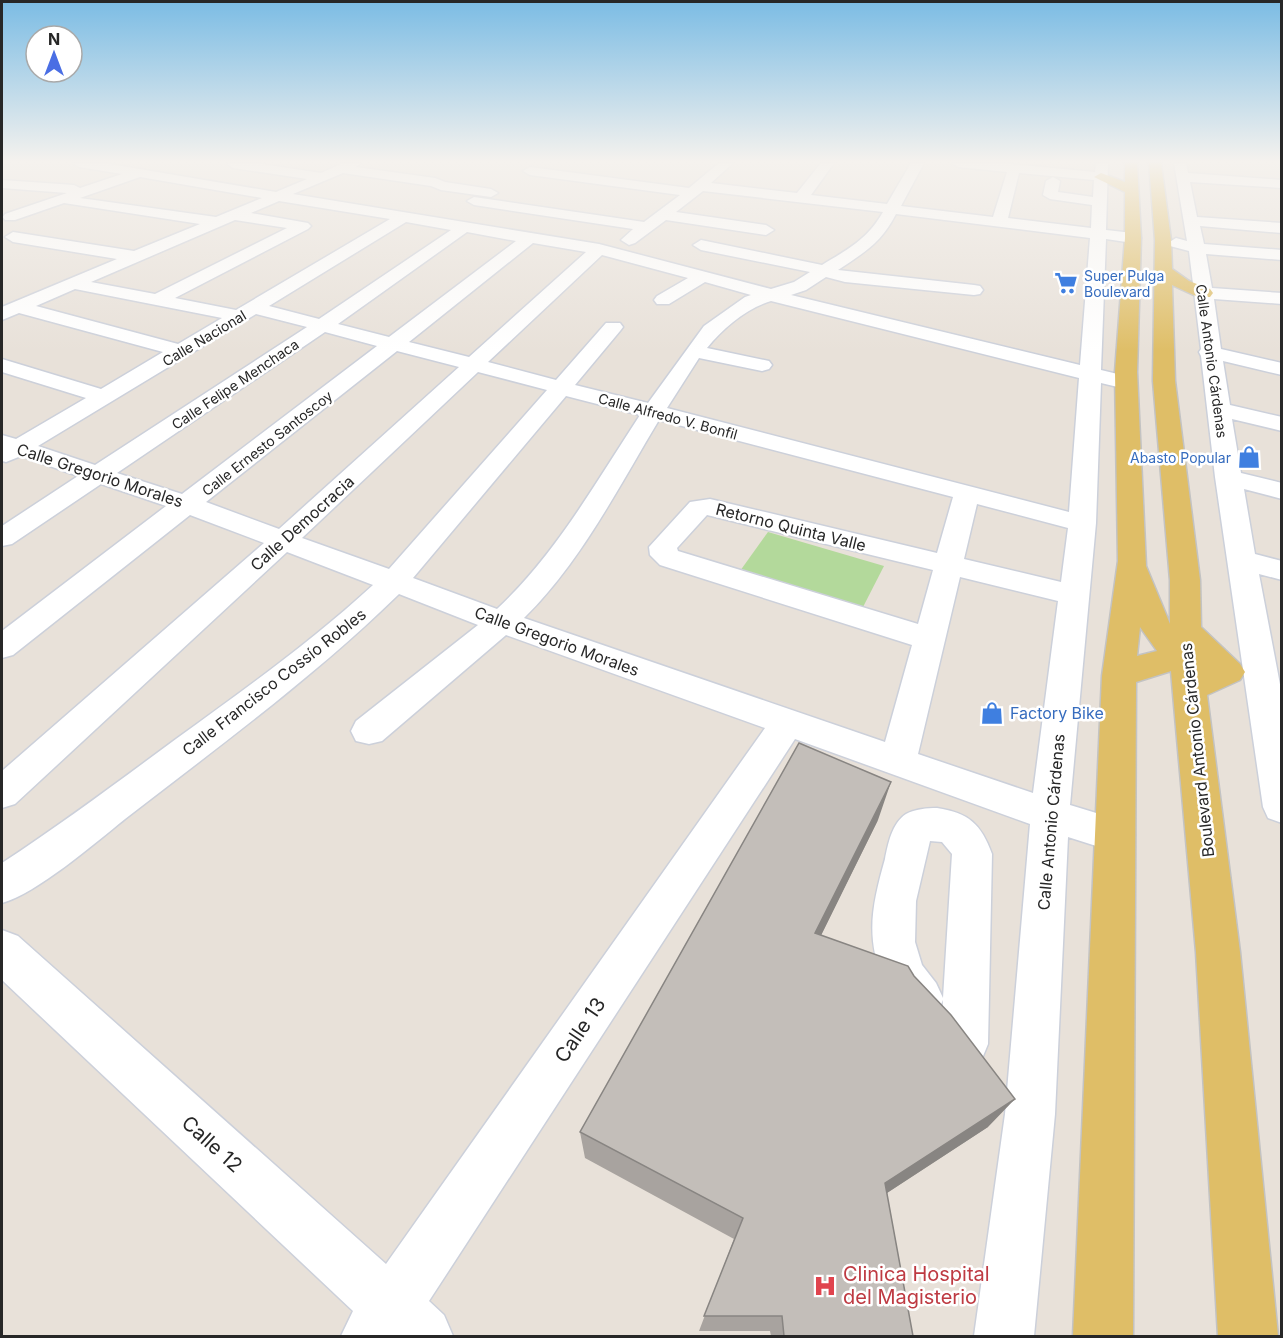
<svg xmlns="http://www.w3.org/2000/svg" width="1283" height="1338" font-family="Inter,sans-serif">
<rect width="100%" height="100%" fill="#e8e1d9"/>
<path fill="#b3d99b" d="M768 532 884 566 862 609 740 571Z"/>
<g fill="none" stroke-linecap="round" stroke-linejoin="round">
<g stroke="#ccd0da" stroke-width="3">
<path id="minor" d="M73 163H104L276 192 307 179 233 168 227 164 255 163 321 173 343 163H361L356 167 435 178 445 182 491 189 498 193 491 197 441 190 431 186 343 173 293 194 599 244 771 289 794 282 810 272 701 250 693 245 701 240 822 265C848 249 867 240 883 212L703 191 676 212 766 225 774 230 766 235 666 220 635 243 629 245 621 240 633 229 474 205 467 201 474 197 644 222 680 195 530 175 523 171 530 167 689 188 719 163H733L711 183 797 193 821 163H834L811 195 887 204 911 163H924L901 206 993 217 1007 172 958 167 952 163H1000L1095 172 1096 163H1108L1106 230 1133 233 1141 238 1133 243 1106 239 1101 370 1134 378 1137 383 1134 388 1126 389 1101 383 1096 523 1070 805 1129 823 1135 835 1129 847 1115 852 1068 837 1055 1114 1034 1336H974L1005 1114 1030 824 795 739 429 1301 444 1315 453 1336H341L353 1311 2 980V930L18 936 386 1264 765 728 506 635 382 741 369 744 356 741 351 731 356 721 478 625 399 594C314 677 218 747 125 819 95 843 36 894 2 903V863C62 824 119 781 176 739 244 690 312 641 373 585L287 552 15 804 2 808V771L264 543 190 515 13 655 2 658V631L166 506 101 484 12 544 2 546V526L78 476 21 456 6 462 2 461V435L16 439 86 398 2 372V359L101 389 163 352 19 313 2 320V307L117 259 13 242 5 237 13 232 134 251 200 224 64 203 15 220H5L3 217 5 214 67 193 2 188V180L74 185 80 188 122 174 79 167ZM1019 173 1094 180 1093 197 1058 192 1060 181 1053 177 1046 181 1043 195 1050 199 1092 205 1091 228 1008 218ZM140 177 262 198 216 217 80 198ZM279 201 390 219 236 310 175 298 308 229 311 226 308 223 251 213ZM896 214 1090 238 1080 365 791 295 806 290 826 277 845 282 974 295 980 294 983 290 980 286 974 285 838 270C865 252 881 243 896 214ZM235 220 287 228 155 294 91 282ZM406 222 451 230 319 319 269 306ZM467 232 516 241 389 337 338 324ZM533 243 586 252 469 357 409 342ZM602 255 688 278 657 296 654 300 657 304H669L705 282 751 295 745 297 704 326 648 403 575 385 620 331 623 327 620 323H606L556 380 488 362ZM75 289 222 318 178 344 36 306ZM771 301 1079 378 1069 512 667 408 699 358 762 371 769 369 772 365 769 361 707 348C723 328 747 308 771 301ZM256 314 307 327 95 465 38 446ZM325 332 377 346 182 494 117 473ZM397 351 459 367 279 529 206 502ZM478 372 547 390 389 569 302 538ZM566 396 640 415C596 482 556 554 497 609L413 578ZM659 420 953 497 937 553 710 499 690 502 649 547 650 555 660 565 912 645 885 742 524 618C581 562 618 488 659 420ZM977 504 1068 528 1061 582 964 559ZM707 515 933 570 918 624 678 551 677 548ZM960 577 1058 601 1033 793 918 754Z
M1174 163H1186L1188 173 1282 180V188L1190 182 1197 217 1282 223V233L1200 226 1204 244 1282 250V260L1206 254 1212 288 1282 293V304L1214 299 1221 349 1282 363V375L1223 361 1230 405 1282 417V431L1232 419 1241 473 1282 483V499L1244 489 1255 554 1282 561V580L1259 574 1282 695V823L1268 818 1263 807 1215 477 1201 356 1199 352 1201 349 1189 251 1170 246 1168 243 1176 238 1187 241Z
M937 808C969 813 981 824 992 854L988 1044 981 1061 964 1068 947 1061 940 1044 943 1000 936 1015 920 1022C900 1013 893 1004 884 983 865 937 872 905 885 859 888 844 892 823 906 814 915 809 927 808 937 808ZM930 841 942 842 952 854 943 998 936 983 922 965 915 942 916 901Z"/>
</g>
<g stroke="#c3c3c3" stroke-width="3">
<path id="major" d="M1125 163H1137L1141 238 1137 372 1146 566 1170 624V580L1153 381 1155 240 1149 163H1161L1171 240 1172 269 1189 281 1210 289 1213 293 1210 297H1198L1172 285 1175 381 1200 580 1201 627 1240 664 1245 672 1240 680 1207 695 1240 952 1278 1336H1218L1196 952 1171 671 1136 682 1133 1336H1073L1102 676 1118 561 1115 372 1125 238V192L1094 177 1101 173 1125 182ZM1140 627 1157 651 1137 656Z"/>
</g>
<use href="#minor" fill="#fff" fill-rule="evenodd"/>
<use href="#major" fill="#dfbe67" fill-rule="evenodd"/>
</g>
<path fill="#a8a39f" d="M878 820 821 935 988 1127 887 1193 913 1336H771L770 1331H699L734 1239 585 1158 580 1132Z"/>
<path fill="#888582" d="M891 782 878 820 805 968 815 933Z
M1015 1099 988 1127 867 1206 885 1183Z"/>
<path fill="#c3beb9" stroke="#888582" stroke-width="1.5" d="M799 743 891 782 815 933 908 966 914 976 951 1015 1015 1099 885 1183 913 1336H784L782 1316H704L743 1218 580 1132Z"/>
<linearGradient id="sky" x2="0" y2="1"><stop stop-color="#7bbce4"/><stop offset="0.46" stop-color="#f5f2ee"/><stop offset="1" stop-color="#f5f2ee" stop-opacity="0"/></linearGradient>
<rect width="1283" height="351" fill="url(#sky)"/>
<defs>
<g id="supermarket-bare" transform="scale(1.8)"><path d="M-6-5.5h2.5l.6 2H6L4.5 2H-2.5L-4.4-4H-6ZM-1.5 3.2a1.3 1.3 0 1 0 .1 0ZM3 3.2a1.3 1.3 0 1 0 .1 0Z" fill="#3f7fe0" stroke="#fff" stroke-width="2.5" paint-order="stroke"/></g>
<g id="shop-bare" transform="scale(1.8)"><path d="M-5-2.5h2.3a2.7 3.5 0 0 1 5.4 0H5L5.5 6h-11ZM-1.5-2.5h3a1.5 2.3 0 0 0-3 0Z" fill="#3f7fe0" stroke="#fff" stroke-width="2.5" paint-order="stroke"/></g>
<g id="hospital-bare" transform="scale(1.8)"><path d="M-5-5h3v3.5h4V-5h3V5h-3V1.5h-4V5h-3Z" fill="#e0444e" stroke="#fff" stroke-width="2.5" paint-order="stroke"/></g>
</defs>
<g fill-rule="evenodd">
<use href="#supermarket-bare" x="1066" y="283"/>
<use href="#shop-bare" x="1249" y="457"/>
<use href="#shop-bare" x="992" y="713"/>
<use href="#hospital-bare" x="825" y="1286"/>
</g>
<g text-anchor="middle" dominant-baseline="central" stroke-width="5" stroke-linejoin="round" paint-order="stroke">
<g font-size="14" fill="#366cbe" stroke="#fff" text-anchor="start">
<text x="1084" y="275">Super Pulga<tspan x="1084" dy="16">Boulevard</tspan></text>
<text x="1231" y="457" text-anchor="end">Abasto Popular</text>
</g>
<g font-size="14" fill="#272727" stroke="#fff">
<text transform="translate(204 338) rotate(-31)">Calle Nacional</text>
<text transform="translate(1212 361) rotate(82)">Calle Antonio Cárdenas</text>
<text transform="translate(235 384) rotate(-34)">Calle Felipe Menchaca</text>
<text transform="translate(668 416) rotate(15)">Calle Alfredo V. Bonfil</text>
<text transform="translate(267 443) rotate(-38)">Calle Ernesto Santoscoy</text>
</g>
<g font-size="16" fill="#272727" stroke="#fff">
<text transform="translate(100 475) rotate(18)">Calle Gregorio Morales</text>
<text transform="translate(302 523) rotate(-42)">Calle Democracia</text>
<text transform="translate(791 527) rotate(14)">Retorno Quinta Valle</text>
<text transform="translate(557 641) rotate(20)">Calle Gregorio Morales</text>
<text transform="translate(274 682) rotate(-38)">Calle Francisco Cossío Robles</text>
<text transform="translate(1197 750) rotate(-96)">Boulevard Antonio Cárdenas</text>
<text transform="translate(1051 822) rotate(-85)">Calle Antonio Cárdenas</text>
</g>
<g font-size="16" fill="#366cbe" stroke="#fff" text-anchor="start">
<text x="1010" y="713">Factory Bike</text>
</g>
<g font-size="20" fill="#272727" stroke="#fff">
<text transform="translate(580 1030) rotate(-56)">Calle 13</text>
<text transform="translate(212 1144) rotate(42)">Calle 12</text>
</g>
<g font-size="20" fill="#be3a42" stroke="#fff" text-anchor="start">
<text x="843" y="1274">Clinica Hospital<tspan x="843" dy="23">del Magisterio</tspan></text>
</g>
</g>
<rect width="1283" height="1338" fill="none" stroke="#272727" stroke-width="6"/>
<g transform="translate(54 54)"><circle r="28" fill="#ffffff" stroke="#a9a9a9" stroke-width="1.5"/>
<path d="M0-4.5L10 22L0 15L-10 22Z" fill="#4a6ee4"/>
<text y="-9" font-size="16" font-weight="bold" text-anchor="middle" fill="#272727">N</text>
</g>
</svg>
